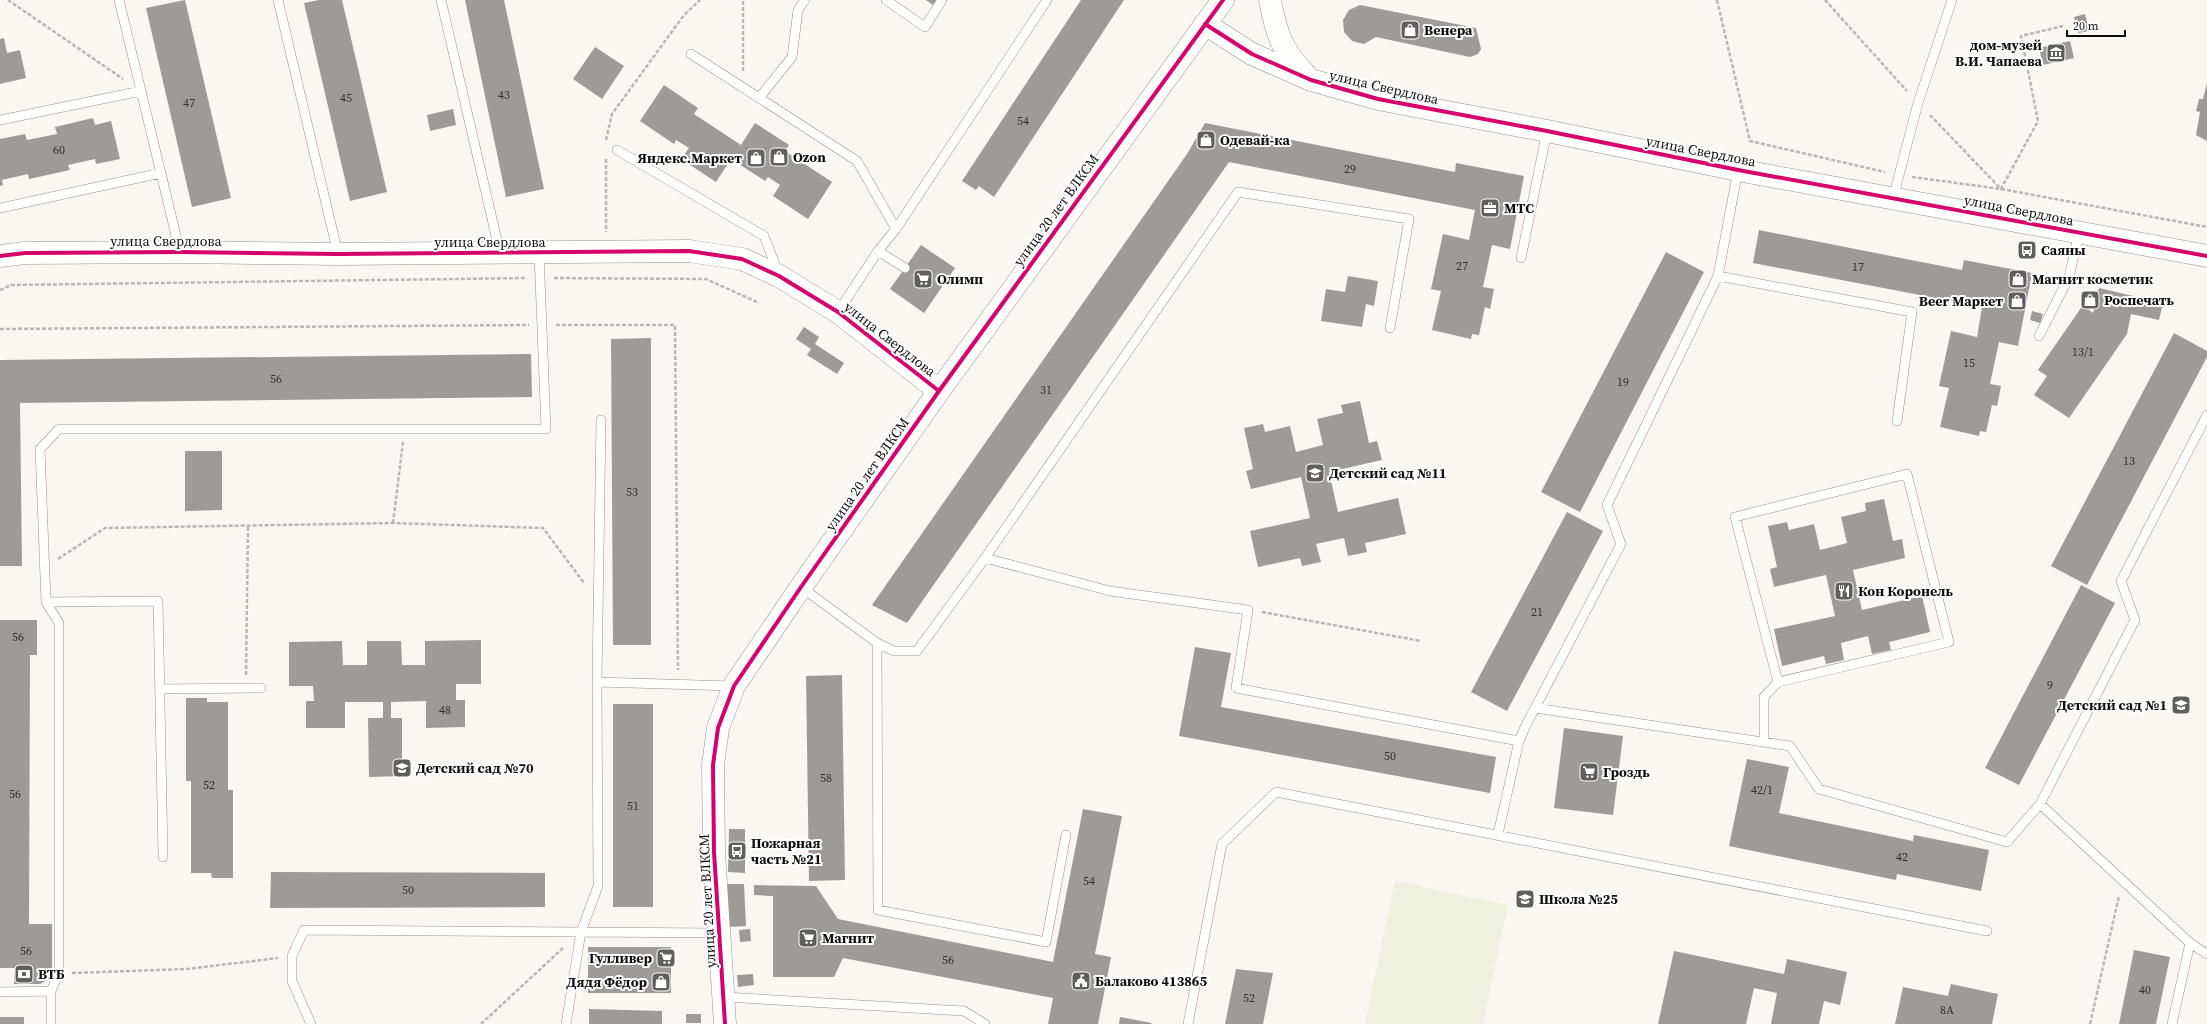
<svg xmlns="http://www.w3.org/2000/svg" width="2207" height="1024" font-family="'Source Serif 4',serif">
<rect width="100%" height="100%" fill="#faf7f2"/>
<path fill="#eef1dd" d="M1395 881 1508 905 1483 1024H1365Z"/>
<path fill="#9d9a97" d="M185 0 231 198 192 207 146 8Z
M319 0H342L387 192 350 201 304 3Z
M465 0H504L544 189 506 197Z
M926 0H936L933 5Z
M1081 0H1124L994 197 979 186 976 190 962 181Z
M1360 5 1476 28 1481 49 1478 54 1470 57 1376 37 1364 44 1352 41 1344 32 1343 20 1349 10Z
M2085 14 2089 31 2078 33 2074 17Z
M4 38 7 53 20 50 26 78 0 84V39Z
M2070 41 2074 58 2043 65 2039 48Z
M595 47 624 66 602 99 573 79Z
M2207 83V141L2196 135 2200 112 2196 111 2199 99H2203Z
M664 85 698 108 694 114 741 145 755 123 789 145 785 151 832 182 808 219 773 196 780 185 768 177 765 181 731 159 716 182 681 159 689 148 676 140 674 144 640 121Z
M453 109 456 125 430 131 427 115Z
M93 118 95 125 111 121 120 159 96 164 95 159 68 165 70 170 29 179 28 174 2 180 3 185 0 186V139L25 134 27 140 57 134 55 127Z
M1205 123 1455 172 1456 163 1524 176 1510 249 1492 245 1483 287 1494 289 1490 309 1485 307 1479 335 1472 334 1471 339 1432 330 1441 291 1431 289 1443 234 1469 240 1475 210 1229 162 907 623 872 605 1187 154Z
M1759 230 1962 270 1964 260 2032 273 2018 346 1999 342 1990 384 2001 386 1997 406 1992 405 1986 432 1980 431 1979 436 1940 427 1949 388 1939 386 1951 331 1977 337 1982 307 1753 263Z
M921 245 955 268 924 313 890 289Z
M1666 252 1704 272 1580 512 1541 492Z
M1348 276 1378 281 1374 306 1366 304 1362 327 1321 321 1326 289 1345 292Z
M2099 288 2163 303 2159 320 2131 314 2127 334 2069 418 2034 395 2047 376 2038 370 2083 305 2093 313Z
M2090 294 2094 296 2090 307 2086 305Z
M2032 311 2043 314 2040 323 2030 320Z
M804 327 819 337 815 344 844 363 837 374 807 355 811 349 796 339Z
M2174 333 2207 351V357L2087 585 2051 566Z
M651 338V645H613L611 339Z
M531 354 532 397 20 403 22 566H0V360Z
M1360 401 1369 443 1377 441 1382 460 1329 472 1338 512 1398 498 1406 534 1365 543 1367 552 1348 556 1344 538 1316 544 1321 562 1302 566 1300 558 1258 567 1250 531 1310 518 1301 477 1251 489 1246 471 1253 469 1244 428 1263 424 1265 432 1290 426 1296 452 1323 445 1317 419 1343 413 1341 405Z
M185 451H222V510L185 511Z
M1884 499 1893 541 1902 539 1905 558 1853 570 1862 610 1922 596 1930 632 1889 642 1891 650 1872 654 1868 636 1841 643 1844 660 1826 664 1824 656 1782 666 1774 629 1835 616 1826 575 1774 587 1770 569 1777 567 1768 526 1787 522 1789 530 1814 524 1820 550 1847 543 1841 517 1866 511 1865 503Z
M1567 512 1603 531 1507 711 1471 692Z
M2081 585 2115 603 2019 785 1985 768Z
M0 620H37V655H30L29 924H52V973L47 980 40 984H14L15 968H0Z
M481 640V684H456V700H465V727L426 728V701L391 702V718H402V776L369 777 368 718H383V702H345V728H306V701H314L313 686H289V642L342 641 343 665H367V641H401L402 665H425V641Z
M1195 647 1231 653 1221 707 1496 757 1490 793 1179 736Z
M842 675 845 880 809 881 806 676Z
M186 698H207V702H228V790H233V878H212L211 873H191V781H186Z
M613 704H653V907H613Z
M1564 728 1623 736 1613 815 1554 808Z
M1747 759 1789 767 1779 813 1913 841 1914 835 1989 850 1981 891 1897 874 1896 880 1729 846Z
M1083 809 1122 816 1095 954 1111 957 1098 1024H1048L1053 998 843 958 834 977H773V896L754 895V885L816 886 838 919 1053 962Z
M729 829H745V873L728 872Z
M271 872 545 873V907L270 908Z
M726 884H744L746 926 728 927Z
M750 929 751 941 740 942 739 930Z
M588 947H671V993H588Z
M2134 950 2170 957 2156 1024H2119Z
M1674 951 1784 974 1787 959 1847 972 1840 1005 1824 1001 1819 1024H1771L1777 993 1754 988 1746 1024H1658Z
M1236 969 1273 973 1263 1024H1225Z
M753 974 754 985 738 987 737 975Z
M1951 984 1998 994 1992 1024H1895L1903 987 1948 996Z
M589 1009 662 1011V1024H589Z
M686 1014H701V1023H686Z
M0 1017H24V1024H0Z
M1120 1017 1152 1023 1151 1024H1119Z"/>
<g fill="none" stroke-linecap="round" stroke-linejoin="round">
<g stroke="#949290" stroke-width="10">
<path id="service" d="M119 0 180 252
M278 0 338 254
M441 0 500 253
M886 0 925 27 942 0
M691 54 857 161 896 229
M759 98 792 57 798 10 805 0
M0 120 141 91
M617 150 764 236 778 272
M1893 198 1918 103 1952 0
M0 208 161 173
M878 251 905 268
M1521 258 1547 131
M1718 276 1912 312 1897 421
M838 312 878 251 896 229 1047 0
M1390 328 1409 219 1238 192 985 558 1110 591 1248 610 1236 688 1519 741
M2039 336 2069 277 2079 233
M801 587 877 643 878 910 1046 942 1066 835
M46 602 158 601 163 857
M877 643 894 651H917L985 558
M597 682 733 686
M160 689 261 688
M1535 708 1790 746 1819 789 2007 842 2040 804 2135 620 2121 581 2207 415
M1764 742V697L1778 682 1949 642 1907 474 1735 517 1778 682
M2040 804 2190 943 2207 954
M1498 834 1519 741 1525 727 1621 544 1607 505 1718 276 1738 170
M0 992 51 991
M724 997 964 1011 985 1024
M51 1024V991L59 973V623L46 602 40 449 59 429H546L539 253
M311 1024 292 981V956L304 930 581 932 598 886 597 682 601 420
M566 1024 581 932 718 933
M1188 1024 1222 844 1276 792 1987 931
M2172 1024 2190 943"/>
</g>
<g stroke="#949290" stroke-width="23">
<path id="tertiary" d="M1270 0C1276 33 1282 51 1306 75
M1205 24 1252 54 1311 80 1378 99 1547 131 1738 170 2207 256
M0 256 25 253 180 252 338 254 689 251 742 259 779 276 838 312 939 391
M725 1024 714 852 713 765 718 728 734 686 801 587 939 391 1223 0"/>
</g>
<path stroke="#b8b7b6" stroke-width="2.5" stroke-dasharray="4 2" stroke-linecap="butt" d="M8 0 123 79
M1717 0 1750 141 1885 172
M1825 0 1907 91
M743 71V0
M1930 115 2001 189 2038 121 2021 36 2063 26
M606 140 612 114 684 15 700 0
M606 159V232
M1912 177 2001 189 2207 227
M554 278 706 279 759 303
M0 290 11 285 527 278
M556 325H675L678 670
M0 329 529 325
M393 523 403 442
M58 559 105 528 393 523 543 528 584 583
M1262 612 1421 641
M246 675 248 525
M72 973 187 969 278 958
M481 1024 564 947
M2090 1024 2119 896"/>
<use href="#service" stroke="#fefefd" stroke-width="9"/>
<use href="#tertiary" stroke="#fefefd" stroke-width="22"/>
<g stroke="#fff" stroke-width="6">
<path id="cycleway" d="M1205 24 1252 54 1311 80 1378 99 1547 131 1738 170 2207 256
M0 256 25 253 180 252 338 254 689 251 742 259 779 276 838 312 939 391
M725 1024 714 852 713 765 718 728 734 686 801 587 939 391 1223 0"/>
</g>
<use href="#cycleway" stroke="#d6006c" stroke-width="4"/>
</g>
<defs>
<g id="shop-square" transform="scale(1)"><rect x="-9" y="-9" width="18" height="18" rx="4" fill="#605f5d" stroke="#fff"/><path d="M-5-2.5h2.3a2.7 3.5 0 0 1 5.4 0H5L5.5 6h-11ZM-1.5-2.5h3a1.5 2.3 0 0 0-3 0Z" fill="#fff"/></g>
<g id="museum-square" transform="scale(1)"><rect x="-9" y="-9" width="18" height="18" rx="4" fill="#605f5d" stroke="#fff"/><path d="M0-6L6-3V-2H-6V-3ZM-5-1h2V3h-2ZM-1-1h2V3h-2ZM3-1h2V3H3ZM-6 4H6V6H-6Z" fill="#fff"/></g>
<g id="office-square" transform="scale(1)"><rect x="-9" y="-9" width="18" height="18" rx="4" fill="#605f5d" stroke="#fff"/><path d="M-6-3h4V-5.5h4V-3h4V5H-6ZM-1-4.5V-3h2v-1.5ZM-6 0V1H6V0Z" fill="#fff"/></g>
<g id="bus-square" transform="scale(1)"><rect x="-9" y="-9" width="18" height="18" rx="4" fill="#605f5d" stroke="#fff"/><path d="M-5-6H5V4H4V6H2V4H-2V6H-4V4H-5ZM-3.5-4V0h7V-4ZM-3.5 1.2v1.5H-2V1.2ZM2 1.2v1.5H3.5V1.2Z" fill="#fff"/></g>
<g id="supermarket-square" transform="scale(1)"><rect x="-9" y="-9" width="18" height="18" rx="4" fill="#605f5d" stroke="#fff"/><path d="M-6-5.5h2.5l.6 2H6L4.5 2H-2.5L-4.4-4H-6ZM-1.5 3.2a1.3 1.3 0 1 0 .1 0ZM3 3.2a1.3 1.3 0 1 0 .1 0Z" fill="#fff"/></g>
<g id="school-square" transform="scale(1)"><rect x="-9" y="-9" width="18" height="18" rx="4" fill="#605f5d" stroke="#fff"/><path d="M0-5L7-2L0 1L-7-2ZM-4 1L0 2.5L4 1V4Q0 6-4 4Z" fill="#fff"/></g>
<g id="restaurant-square" transform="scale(1)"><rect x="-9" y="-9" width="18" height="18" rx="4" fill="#605f5d" stroke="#fff"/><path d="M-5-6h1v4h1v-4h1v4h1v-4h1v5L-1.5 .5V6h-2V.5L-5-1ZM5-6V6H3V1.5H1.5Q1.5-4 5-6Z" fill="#fff"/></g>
<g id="bank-square" transform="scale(1)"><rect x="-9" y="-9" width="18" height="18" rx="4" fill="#605f5d" stroke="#fff"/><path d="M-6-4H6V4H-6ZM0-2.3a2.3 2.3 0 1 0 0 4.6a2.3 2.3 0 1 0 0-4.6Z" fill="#fff"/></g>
<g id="civic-square" transform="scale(1)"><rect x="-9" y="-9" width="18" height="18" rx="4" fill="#605f5d" stroke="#fff"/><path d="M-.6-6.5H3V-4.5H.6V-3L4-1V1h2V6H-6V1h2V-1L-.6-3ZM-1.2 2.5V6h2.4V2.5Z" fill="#fff"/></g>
</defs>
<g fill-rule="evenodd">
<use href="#shop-square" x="1410" y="30"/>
<use href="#museum-square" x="2056" y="53"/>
<use href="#shop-square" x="1206" y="140"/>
<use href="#shop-square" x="779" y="157"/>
<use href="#shop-square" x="756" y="158"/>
<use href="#office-square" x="1490" y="208"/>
<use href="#bus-square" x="2027" y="250"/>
<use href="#supermarket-square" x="923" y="279"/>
<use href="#shop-square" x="2018" y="279"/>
<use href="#shop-square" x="2090" y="300"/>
<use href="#shop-square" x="2017" y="301"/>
<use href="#school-square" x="1315" y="473"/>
<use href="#restaurant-square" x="1844" y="591"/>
<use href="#school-square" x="2181" y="705"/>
<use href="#school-square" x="402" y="768"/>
<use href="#supermarket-square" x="1589" y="772"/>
<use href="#bus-square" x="737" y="851"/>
<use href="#school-square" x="1525" y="899"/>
<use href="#supermarket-square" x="808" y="938"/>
<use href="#supermarket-square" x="666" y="958"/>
<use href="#bank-square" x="24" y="974"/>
<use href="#civic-square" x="1081" y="981"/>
<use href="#shop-square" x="661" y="982"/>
</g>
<g text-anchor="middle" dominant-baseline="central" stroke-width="4" stroke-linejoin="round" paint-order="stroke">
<g font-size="12" fill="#313030">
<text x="504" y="95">43</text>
<text x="346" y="98">45</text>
<text x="189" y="103">47</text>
<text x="1023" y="121">54</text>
<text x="59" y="150">60</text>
<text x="1350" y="169">29</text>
<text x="1462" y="266">27</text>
<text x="1858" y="267">17</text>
<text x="2083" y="352">13/1</text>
<text x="1969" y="363">15</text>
<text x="276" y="379">56</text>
<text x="1623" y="382">19</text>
<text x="1046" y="390">31</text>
<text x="2129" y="461">13</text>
<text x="632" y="492">53</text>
<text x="1537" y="612">21</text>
<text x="18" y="637">56</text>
<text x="2050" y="685">9</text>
<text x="445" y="710">48</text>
<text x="1390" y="756">50</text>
<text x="826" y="778">58</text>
<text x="209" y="785">52</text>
<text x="1762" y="790">42/1</text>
<text x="15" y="794">56</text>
<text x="633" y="806">51</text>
<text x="1902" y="857">42</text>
<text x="1089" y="881">54</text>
<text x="408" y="890">50</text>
<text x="26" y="951">56</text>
<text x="948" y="960">56</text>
<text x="2145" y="990">40</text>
<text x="1249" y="998">52</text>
<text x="1947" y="1010">8А</text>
</g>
<g font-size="14" font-weight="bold" fill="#0d0d0d" stroke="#fff" text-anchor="start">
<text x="1424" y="30">Венера</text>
<text x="2042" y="45" text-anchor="end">дом-музей<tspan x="2042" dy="16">В.И. Чапаева</tspan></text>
<text x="1220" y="140">Одевай-ка</text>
<text x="793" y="157">Ozon</text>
<text x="742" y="158" text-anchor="end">Яндекс.Маркет</text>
<text x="1504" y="208">МТС</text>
<text x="2041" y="250">Саяны</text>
<text x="937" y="279">Олимп</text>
<text x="2032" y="279">Магнит косметик</text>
<text x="2104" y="300">Роспечать</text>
<text x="2003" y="301" text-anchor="end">Beer Маркет</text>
<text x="1329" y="473">Детский сад №11</text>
<text x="1858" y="591">Кон Коронель</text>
<text x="2167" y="705" text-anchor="end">Детский сад №1</text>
<text x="416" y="768">Детский сад №70</text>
<text x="1603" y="772">Гроздь</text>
<text x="751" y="843">Пожарная<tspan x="751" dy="16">часть №21</tspan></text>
<text x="1539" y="899">Школа №25</text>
<text x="822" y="938">Магнит</text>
<text x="652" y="958" text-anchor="end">Гулливер</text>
<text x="38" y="974">ВТБ</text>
<text x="1095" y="981">Балаково 413865</text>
<text x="647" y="982" text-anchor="end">Дядя Фёдор</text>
</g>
<g font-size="14" fill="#0d0d0d" stroke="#fff">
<text transform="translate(1384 87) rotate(13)">улица Свердлова</text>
<text transform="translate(1701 151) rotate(11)">улица Свердлова</text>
<text transform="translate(1056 210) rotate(-54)">улица 20 лет ВЛКСМ</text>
<text transform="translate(2019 210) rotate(11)">улица Свердлова</text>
<text x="166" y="241">улица Свердлова</text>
<text x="490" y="242">улица Свердлова</text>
<text transform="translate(890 339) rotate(38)">улица Свердлова</text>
<text transform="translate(867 474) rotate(-55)">улица 20 лет ВЛКСМ</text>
<text transform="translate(707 901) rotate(-93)">улица 20 лет ВЛКСМ</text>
</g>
</g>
<path d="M2067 30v6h58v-6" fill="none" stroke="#0d0d0d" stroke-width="2"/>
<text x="2073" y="30" font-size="12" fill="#0d0d0d" stroke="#ffffff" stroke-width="3" paint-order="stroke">20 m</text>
</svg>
